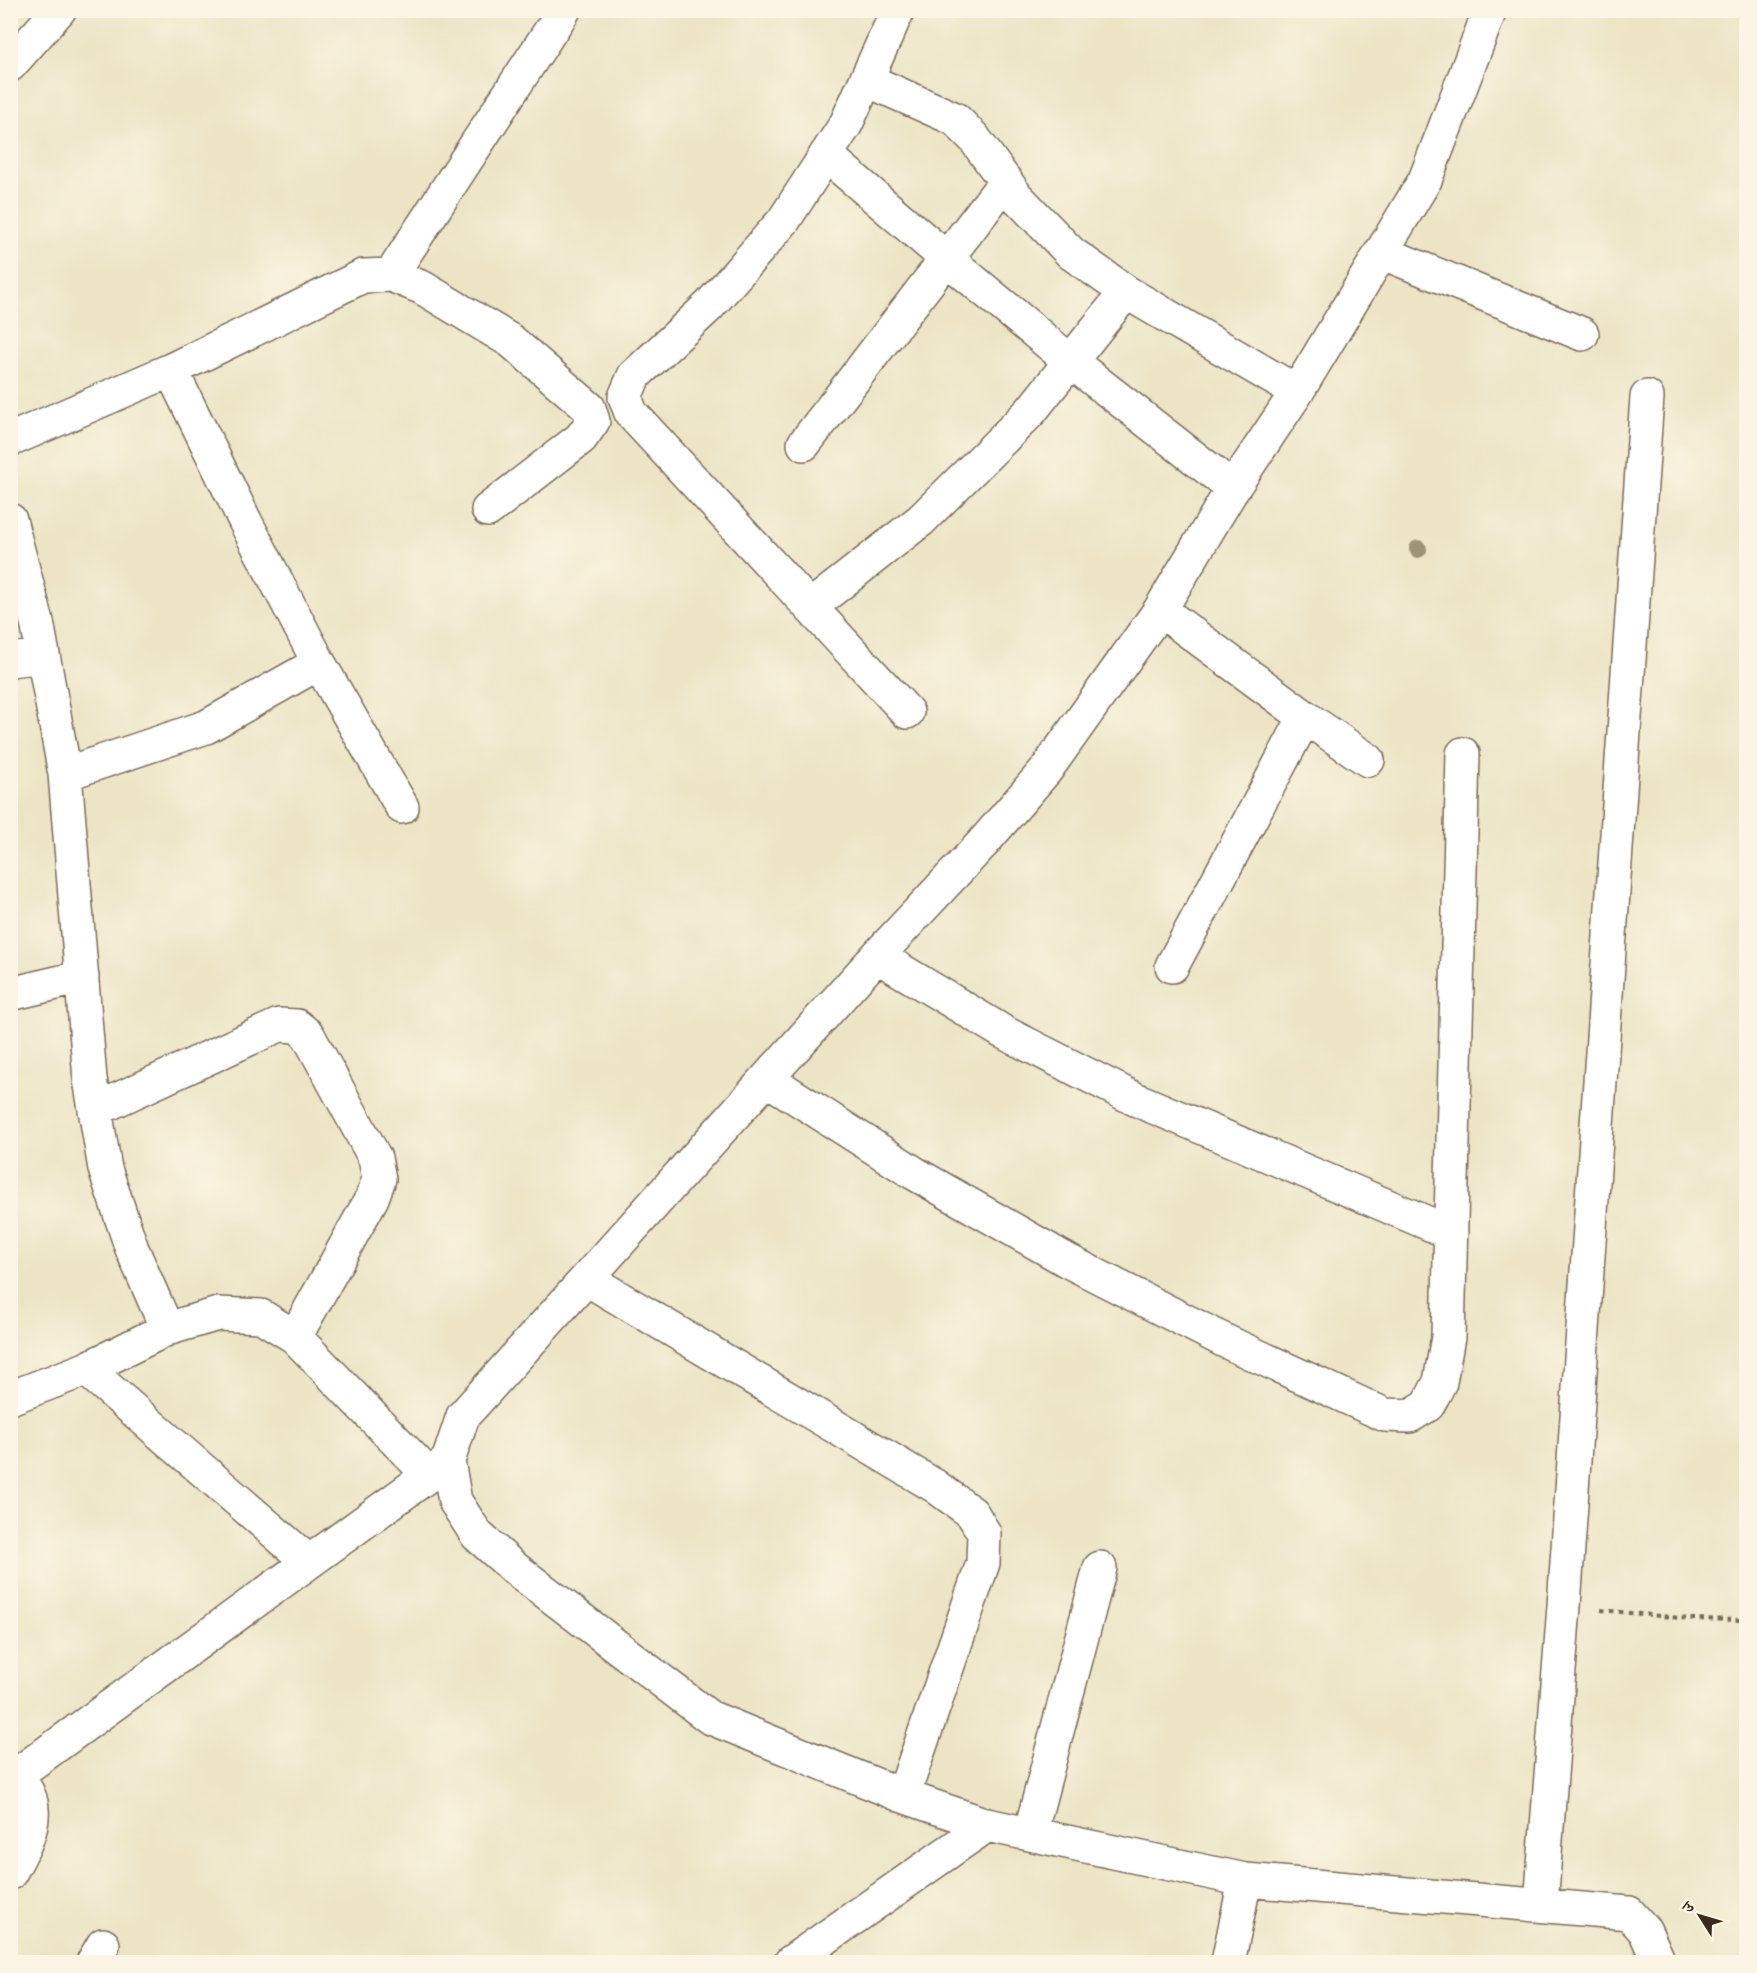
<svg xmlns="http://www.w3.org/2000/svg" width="1757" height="1973" font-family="'Gentium Book Plus','Noto Serif Devanagari',serif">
<rect width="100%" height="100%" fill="#fcf5e5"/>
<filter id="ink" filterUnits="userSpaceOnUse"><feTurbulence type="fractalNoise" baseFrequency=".0167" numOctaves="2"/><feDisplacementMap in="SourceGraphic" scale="12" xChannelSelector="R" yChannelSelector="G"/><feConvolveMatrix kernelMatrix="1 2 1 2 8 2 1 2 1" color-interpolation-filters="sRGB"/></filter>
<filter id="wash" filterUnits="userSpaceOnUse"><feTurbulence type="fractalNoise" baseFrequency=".008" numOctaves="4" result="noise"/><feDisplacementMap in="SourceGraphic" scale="24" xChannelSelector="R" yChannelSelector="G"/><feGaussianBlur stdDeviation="1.35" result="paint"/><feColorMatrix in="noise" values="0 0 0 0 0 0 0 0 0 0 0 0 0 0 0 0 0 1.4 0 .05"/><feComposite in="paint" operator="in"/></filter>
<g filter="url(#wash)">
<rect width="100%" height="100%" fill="#ece4c4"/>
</g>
<g filter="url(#ink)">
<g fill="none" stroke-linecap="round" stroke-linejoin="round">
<g stroke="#796b58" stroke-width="36">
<path id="minor" d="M1490 10 1425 180 1297 392 1233 488 1160 610 1046 770 983 843 877 956 463 1416 448 1461 455 1501 477 1535 513 1567 709 1717 903 1796 987 1825 1245 1880 1629 1913 1645 1931 1659 1962
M10 65 59 10
M867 80 955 119 974 138 1017 197 1071 253 1126 292 1297 392
M826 155 947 259 1070 361 1233 488
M1381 252 1582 334
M391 275 564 10
M171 370 245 521 319 663 402 807
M10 440 171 370 363 276 391 275 423 288 511 341 589 408 593 421 581 438 488 510
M804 444 1006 181
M10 520 37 622 65 774 90 1079 105 1169 132 1249 167 1329
M810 607 921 520 1030 412 1126 292
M1160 610 1305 717 1368 760
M10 660 43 656
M65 774 206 727 319 663
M877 956 1003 1032 1135 1099 1451 1233
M1172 966 1305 717
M10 994 82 977
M767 1079 914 1173 1068 1261 1225 1341 1385 1415 1410 1416 1428 1405 1440 1382 1448 1337 1463 754
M95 1110 279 1025 297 1026 308 1035 375 1158 379 1179 372 1198 295 1337
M587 1279 935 1486 972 1513 984 1533 983 1563 903 1796
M86 1369 309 1562
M10 1398 86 1369 167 1329 218 1314 261 1316 295 1337 429 1475
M10 1772C16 1775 19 1780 23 1785 44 1814 25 1845 10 1873
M16 1775 448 1461
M1030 1834 1100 1568
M1541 1905 1564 1606 1647 397
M93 1962 103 1945
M791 1962 987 1825
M1228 1962 1245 1880"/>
</g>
<g stroke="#796b58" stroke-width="36">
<path id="major" d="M898 10 846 124 784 220 709 306 634 376 625 397 631 413 907 712"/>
</g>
<path stroke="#796b58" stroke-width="4" stroke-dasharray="4.5 4.5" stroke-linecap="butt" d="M1601 1610 1690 1619 1746 1620"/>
<use href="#minor" stroke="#fff" stroke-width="33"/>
<use href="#major" stroke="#fff" stroke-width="33"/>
</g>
<circle fill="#9c9474" cx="1418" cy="549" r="9"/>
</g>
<rect width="1757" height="1973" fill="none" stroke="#fcf5e5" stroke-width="36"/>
<g transform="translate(1700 1916) rotate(307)" stroke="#fcf5e5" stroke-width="4.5" paint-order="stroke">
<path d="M0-4.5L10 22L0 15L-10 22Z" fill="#3b2a1e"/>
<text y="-9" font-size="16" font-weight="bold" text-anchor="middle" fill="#3b2a1e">उ</text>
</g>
</svg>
